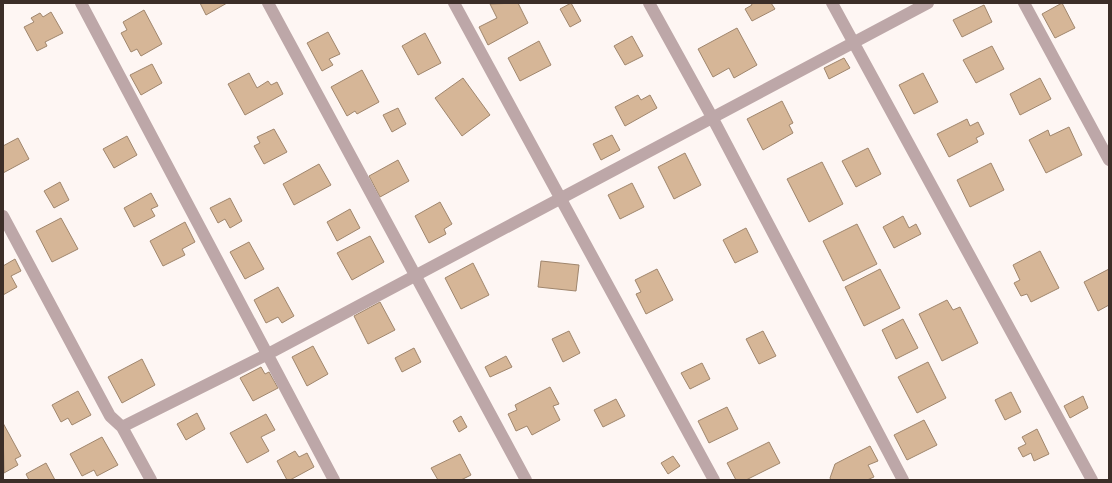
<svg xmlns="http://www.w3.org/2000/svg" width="1112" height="483" font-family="Overpass,sans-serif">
<rect width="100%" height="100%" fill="#fef6f3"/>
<path fill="#d6b697" stroke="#a0866d" d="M200 3H227L206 15Z
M518 3 528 23 488 45 479 27 497 18 490 4Z
M571 3 581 21 570 27 560 9Z
M751 3H771L775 9 752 21 745 9 752 5Z
M1062 3 1075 28 1055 38 1042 14Z
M984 5 992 22 962 37 953 20Z
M144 10 162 44 141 56 137 49 131 52 121 33 127 30 123 22Z
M51 12 63 33 45 42 47 46 37 51 24 27 34 22 31 18 40 13 43 17Z
M737 28 757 65 734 78 729 68 713 77 698 49Z
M328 32 340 54 329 59 333 65 322 71 307 43Z
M425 33 441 63 418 75 402 46Z
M632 36 643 56 625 65 614 46Z
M539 41 551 65 520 81 508 58Z
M992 46 1004 69 976 83 963 60Z
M844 58 850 68 829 79 824 68Z
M152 64 162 83 141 95 130 75Z
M362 70 379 102 357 114 355 111 347 116 331 87Z
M249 73 257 88 268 81 271 85 277 82 283 94 245 115 228 84Z
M923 73 938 102 914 114 899 85Z
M463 78 490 115 462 136 435 98Z
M1040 78 1051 99 1020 115 1010 94Z
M638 95 641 100 650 95 657 108 625 126 615 107Z
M782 101 793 123 789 125 793 133 763 150 747 119Z
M398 108 406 124 392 132 383 115Z
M967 119 970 126 978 122 984 134 976 138 978 142 949 157 937 134Z
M1069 127 1082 155 1046 173 1029 140 1048 130 1050 136Z
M274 129 287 152 264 164 254 146 260 143 257 137Z
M612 135 620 150 601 160 593 144Z
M127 136 137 155 114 168 103 149Z
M18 138 29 159 3 173V146Z
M868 148 881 174 856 187 842 161Z
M685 153 701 185 674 199 658 167Z
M398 160 409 181 380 197 369 176Z
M822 162 843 204 809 222 787 179Z
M991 163 1004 190 970 207 957 180Z
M319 164 331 185 294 205 283 184Z
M60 182 69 200 54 208 44 191Z
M632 183 644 207 620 219 608 195Z
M151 193 158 206 151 209 155 216 134 227 124 208Z
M230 198 242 221 230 228 225 219 218 223 210 208Z
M440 202 452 224 444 229 446 234 429 243 415 216Z
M350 209 360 228 337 241 327 222Z
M903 216 909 228 916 224 921 234 894 248 883 227Z
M61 218 78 249 52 262 36 231Z
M185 222 195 242 182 249 185 255 163 266 150 241Z
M857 224 877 264 843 281 823 241Z
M746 228 758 252 735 263 723 240Z
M370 236 384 262 352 280 337 253Z
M249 242 264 269 245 279 230 252Z
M1040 251 1059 288 1031 302 1027 294 1021 296 1014 283 1020 280 1013 265Z
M15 259 21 271 11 276 17 287 3 295V266Z
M541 261 579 265 576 291 538 287Z
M473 263 489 295 461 309 445 278Z
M657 269 673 300 646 314 636 294 641 292 635 280Z
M880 269 900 308 864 326 845 287Z
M1109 269V305L1098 311 1084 282Z
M278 287 294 316 282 323 278 317 266 323 254 300Z
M947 300 953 310 960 307 978 343 942 361 919 314Z
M380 302 395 330 368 344 354 316Z
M903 319 918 348 896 359 882 330Z
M569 331 580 353 563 362 552 339Z
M763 331 776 356 759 364 746 339Z
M313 346 328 374 307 386 292 357Z
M414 348 421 362 402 372 395 358Z
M506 356 512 367 490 377 485 367Z
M142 359 155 385 122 403 108 377Z
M928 362 946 398 917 413 898 377Z
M702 363 710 379 690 389 681 373Z
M261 367 265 374 269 372 278 388 253 401 240 378Z
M550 387 559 404 553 406 560 420 532 435 527 426 516 431 508 414 517 410 515 405Z
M78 391 91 415 72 425 68 418 61 422 52 405Z
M1011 392 1021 412 1005 420 995 400Z
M1083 396 1088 408 1070 418 1064 406Z
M616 399 625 416 603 427 594 410Z
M727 407 738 429 709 443 698 421Z
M197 413 205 429 186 440 177 424Z
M266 414 275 430 261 437 269 451 247 463 230 433Z
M461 416 467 427 459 432 453 421Z
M924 420 937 445 907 460 894 435Z
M3 423 21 456 15 459 18 465 4 473Z
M1037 429 1049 454 1034 461 1031 453 1023 457 1018 448 1026 444 1022 437Z
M102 437 118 465 97 476 94 470 82 476 70 454Z
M769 442 780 463 746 480H736L727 463Z
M870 446 878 461 868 465 874 477 867 480H831L830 478 835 464Z
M295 451 299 457 307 453 314 467 290 480H287L277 461Z
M460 454 471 475 461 480H438L431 468Z
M673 456 680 466 668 474 661 463Z
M46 463 55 480H29L26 474Z"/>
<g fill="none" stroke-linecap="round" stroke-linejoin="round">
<path stroke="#bda7a8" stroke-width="12" d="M81 3 334 480
M268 3 526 480
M454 3 714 480
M649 3 712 117 903 480
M832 3 1092 480
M1024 3 1109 160
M3 216 110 416 122 427 151 480
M122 427 268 354 928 3"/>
</g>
<rect width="1112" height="483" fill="none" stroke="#3c2e28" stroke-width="8"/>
</svg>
